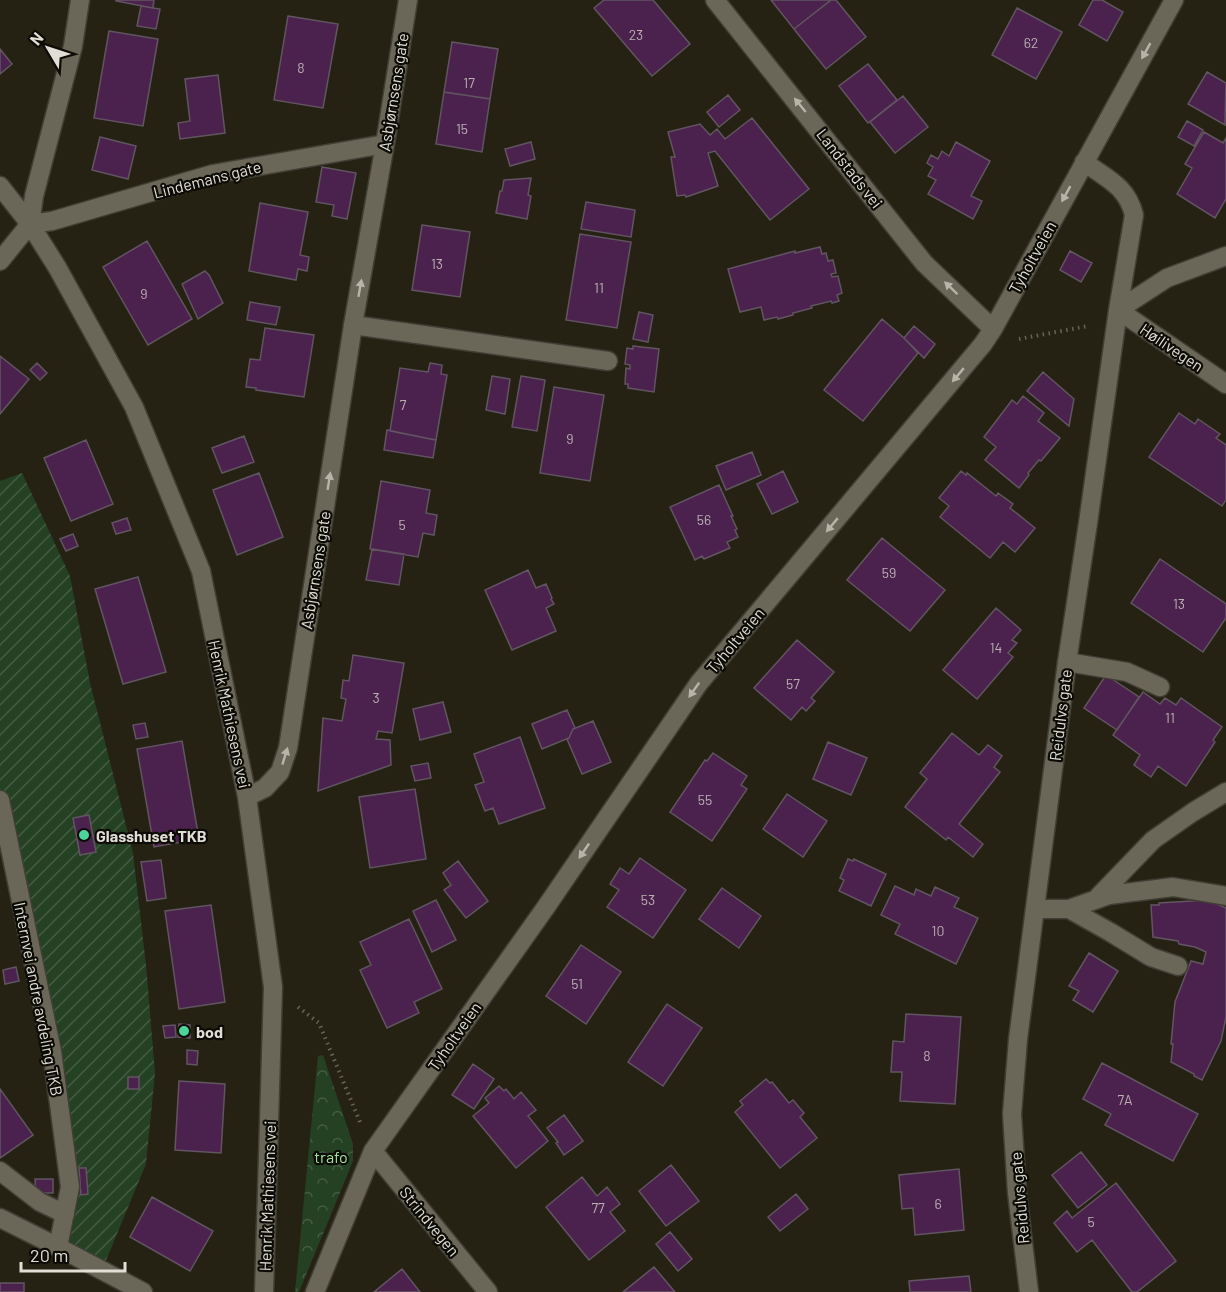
<svg xmlns="http://www.w3.org/2000/svg" width="1226" height="1292" font-family="Barlow,sans-serif">
<defs>
<pattern id="park-crowns" width="20" height="18" patternUnits="userSpaceOnUse" patternTransform="scale(1.5)"><rect width="20" height="18" fill="#254124"/><path d="M2 6a3 3 0 1 1 6 0M12 15a3 3 0 1 1 6 0" fill="none" stroke="#445c43"/></pattern>
<pattern id="garden-furrows" width="10" height="10" patternUnits="userSpaceOnUse" patternTransform="scale(1.5)"><rect width="10" height="10" fill="#254124"/><path d="M-1 1l2-2M0 10L10 0M9 11l2-2" fill="none" stroke="#445c43"/></pattern>
</defs>
<rect width="100%" height="100%" fill="#252214"/>
<path fill="url(#park-crowns)" d="M323 1055 353 1144V1161L299 1292H295L318 1056Z"/>
<path fill="url(#garden-furrows)" d="M22 473 70 576 90 683 133 853 146 965 155 1073 146 1164 102 1270 58 1247 70 1187 0 800V481Z"/>
<path fill="#4b214e" stroke="#615561" stroke-width="1.5" d="M116 0H154L153 8 116 1Z
M604 0H653L690 44 652 76 594 8Z
M771 0H831L794 29Z
M831 0H836L866 37 826 69 794 29Z
M1093 0H1102L1123 12 1107 41 1079 25Z
M141 6 160 9 156 29 137 26Z
M1017 8 1062 32 1036 79 992 55Z
M288 16 338 24 323 108 274 100Z
M109 31 158 39 143 126 94 118Z
M452 42 498 49 490 99 444 92Z
M0 49 12 64 0 74Z
M868 64 897 100 868 123 839 86Z
M1207 72 1226 83 1225 125 1188 104Z
M218 75 225 133 180 139 178 123 190 121 185 79Z
M444 92 490 99 482 152 436 144Z
M728 95 740 110 719 127 707 112Z
M903 96 928 127 895 153 870 122Z
M752 118 809 189 770 220 715 151 708 153 718 186 686 197 685 195 677 196 671 157H675L668 132 700 124 710 135 717 129 725 139Z
M1187 121 1203 130 1194 146 1178 137Z
M1204 132 1223 143 1226 138V199L1215 218 1177 194 1192 168 1185 164Z
M100 137 136 146 128 179 92 170Z
M531 142 535 159 510 166 505 149Z
M956 142 990 161 971 196 982 201 973 219 928 194 936 180 928 176 933 167 927 163 931 155 938 159 942 151 949 156Z
M322 167 356 173 347 219 332 216 334 205 316 202Z
M531 178 528 195 531 196 527 219 496 213 500 191H502L504 180Z
M586 202 635 210 631 237 581 229Z
M260 203 308 212 300 255 309 257 307 271 298 269 296 280 249 271Z
M422 225 470 232 460 297 412 290Z
M580 234 631 242 617 328 566 320Z
M147 241 192 319 148 345 103 267Z
M820 247 822 254 826 253 828 261 833 260 836 273 831 274 832 277 838 276 842 293 837 295 839 301 832 303 831 301 811 306 812 308 793 313V315L778 319 777 317 764 320 761 307 740 312 728 269 795 251V253Z
M1070 251 1092 263 1081 282 1060 270Z
M205 271 209 275 223 303 198 319 182 284Z
M250 302 280 307 276 325 247 320Z
M639 312 653 315 648 342 633 339Z
M882 319 904 338 918 353 863 421 824 390Z
M914 326 935 344 924 358 904 338Z
M265 328 314 335 304 397 256 390V388L246 387 250 359 260 360Z
M633 346 659 349 654 392 628 388V384H625L626 368 630 369V365L625 364 627 348 633 349Z
M0 356 29 379 0 414Z
M37 363 47 373 40 380 30 370Z
M430 363 442 365 441 374 447 375 436 440 390 431 400 368 428 372Z
M1043 372 1074 399 1069 426 1027 391Z
M492 376 510 379 505 414 486 410Z
M521 376 545 380 537 431 512 427Z
M554 387 604 395 590 481 540 473Z
M1023 396 1044 413 1038 421 1060 438 1041 461 1039 460 1028 473 1029 475 1019 488 985 460 996 447 984 437 1012 400 1017 404Z
M1179 413 1195 424 1198 419 1220 434 1216 438 1226 445V500L1222 506 1149 457Z
M387 430 436 440 433 458 384 450Z
M244 436 254 462 222 473 212 448Z
M86 440 113 504 71 521 44 458Z
M752 452 761 475 726 490 716 466Z
M783 471 798 502 772 514 757 484Z
M961 471 966 475 967 473 996 496 998 493 1013 504 1010 508 1035 528 1015 552 1003 542 990 558 940 517 949 506 939 498Z
M259 473 283 537 237 555 213 490Z
M381 481 430 490 426 513 437 515 434 535 423 533 418 557 370 549Z
M719 485 733 516H731L737 529 735 530 738 537 727 542 730 548 704 559 702 556 695 560 670 507Z
M127 518 131 530 116 534 112 523Z
M73 534 78 546 66 551 60 539Z
M882 538 945 590 910 631 847 580Z
M372 549 404 554 399 585 366 580Z
M1160 559 1226 604V618L1203 652 1131 603Z
M528 570 536 588 546 584 552 598 551 599 554 604 546 608 556 631 512 650 485 590Z
M138 577 166 672 123 684 95 589Z
M996 608 1021 630 1012 640 1017 643 1008 653 1013 657 977 699 943 670Z
M797 640 834 672 811 698 815 701 806 711 802 707 791 720 754 688Z
M353 655 404 663 392 733 378 731 376 739 390 740 391 765 318 791 323 718 342 721 346 699 341 698 343 680 349 681Z
M1106 675 1139 697 1117 730 1084 708Z
M1143 692 1160 704 1165 698 1176 705 1181 698 1222 727 1213 740 1215 742 1186 786 1158 766 1151 777 1134 765 1140 755 1113 735Z
M443 702 451 732 420 740 413 709Z
M567 710 575 728 573 729 569 738 542 749 532 724Z
M593 721 611 762 582 774 567 739 569 738 573 729Z
M145 723 148 737 136 739 133 725Z
M952 733 979 755 988 745 1002 756 994 767 1000 772 959 824 983 844 973 857 948 837 946 840 905 807 927 779 920 773Z
M520 737 545 808 499 824 493 808 485 811 475 785 484 782 474 754Z
M182 741 199 839 154 847 137 749Z
M828 742 867 758 851 795 813 779Z
M713 753 747 776 741 785 747 789 712 841 670 812 705 760 707 761Z
M428 763 431 778 415 781 411 766Z
M415 789 426 859 370 868 359 797Z
M787 794 827 821 803 857 763 829Z
M89 815 96 852 80 855 73 818Z
M640 858 686 890 653 938 607 907 619 890 610 884 620 868 629 874Z
M848 859 853 861 854 859 886 874 871 906 839 891 844 880 840 878Z
M161 860 166 898 147 901 141 862Z
M458 861 488 901 466 918 444 890 451 885 443 873Z
M895 886 914 895 916 889 931 896 935 887 959 898 954 907 978 918 956 964 895 934 900 924 881 915Z
M722 888 761 916 739 948 699 919Z
M436 900 456 940 432 952 413 911Z
M1208 900 1226 908V1017L1221 1041 1202 1080 1194 1076V1074L1171 1062 1173 1044H1171L1175 1002 1191 961 1203 964 1206 952 1195 947 1179 944 1178 941 1153 937 1151 905H1159V903Z
M211 905 225 1002 179 1009 165 911Z
M409 919 442 989 414 1002 419 1013 387 1028 360 970 371 965 360 942Z
M581 945 621 972 586 1024 546 996Z
M1089 953 1118 971 1093 1012 1073 1000 1079 991 1069 986Z
M16 967 19 981 5 984 3 970Z
M667 1004 702 1028 663 1086 628 1062Z
M906 1014 961 1017 955 1104 900 1101 902 1072H891L893 1041 904 1042Z
M179 1024 190 1025V1038L178 1037Z
M175 1025 176 1037 165 1038 163 1026Z
M187 1050 198 1051 197 1065 187 1064Z
M1102 1063 1198 1114 1173 1161 1105 1125 1111 1114 1083 1099Z
M473 1064 494 1079 474 1109 452 1095Z
M128 1077H139V1089H128Z
M766 1079 770 1083 772 1082 789 1103 793 1100 804 1113 800 1117 817 1138 780 1168 735 1112 743 1105 740 1101Z
M179 1081 225 1084 221 1153 175 1150Z
M499 1086 504 1091 506 1089 514 1099 521 1092 536 1110 528 1116 548 1141 516 1168 473 1116 489 1103 485 1098Z
M0 1089 33 1135 0 1158Z
M564 1115 583 1141 564 1155 556 1143 558 1142 547 1128Z
M1081 1152 1107 1185 1078 1208 1052 1175Z
M671 1165 699 1201 666 1226 639 1191Z
M79 1168H86L88 1194 81 1195Z
M959 1169 964 1230 915 1235 913 1208 902 1209 899 1175Z
M582 1177 597 1196 607 1187 620 1204 610 1212 625 1231 589 1260 546 1207Z
M35 1179H53V1193H36Z
M1116 1183 1176 1261 1137 1292H1132L1092 1240 1077 1252 1054 1223 1067 1211 1072 1218Z
M796 1194 808 1209 780 1231 768 1217Z
M152 1197 213 1231 190 1271 130 1237Z
M670 1232 692 1259 678 1271 656 1244Z
M654 1267 675 1292H623Z
M402 1269 420 1292H374Z
M969 1276 971 1292H910L909 1281Z
M0 1283H24V1292H0Z"/>
<g fill="none" stroke-linecap="round" stroke-linejoin="round">
<g stroke="#403e35" stroke-width="21">
<path id="lane" d="M353 325 608 361
M1067 662 1127 672 1160 687
M0 800 52 1051 70 1187 58 1247
M1098 897 1153 840 1193 812 1226 792
M1035 909H1069L1109 895 1173 887 1226 896
M1069 909 1110 932 1151 957 1178 966
M0 1171 40 1202 65 1214"/>
</g>
<g stroke="#403e35" stroke-width="21">
<path id="street" d="M715 0 924 263 993 329
M0 186 30 224 57 267 134 407 201 571 247 797 273 987 264 1292
M30 224 52 221 213 174 385 144
M1226 256 1167 278 1118 310 1226 384
M0 261 30 224 34 196 73 46 80 0
M247 797 265 788 280 772 288 748 353 325 385 144 408 0
M373 1151 488 1292
M0 1218 58 1247 143 1292
M315 1292 373 1151 546 907 699 683 983 344 993 329 1174 0
M1029 1292 1017 1193 1012 1114 1018 1039 1067 662 1088 523 1118 310 1134 215C1127 186 1106 178 1084 162"/>
</g>
<path stroke="#676458" stroke-width="4" stroke-dasharray="1.5 4.5" stroke-linecap="butt" d="M1019 339 1088 326
M298 1007 319 1023 360 1122"/>
<use href="#lane" stroke="#6b6758" stroke-width="18"/>
<use href="#street" stroke="#6b6758" stroke-width="18"/>
</g>
<defs><path id="oneway-solid" d="M-6-.8H1V-3.2L6.5 0L1 3.2V.8H-6Z" transform="scale(1.5)"/></defs>
<g fill="#b7b4a9">
<use href="#oneway-solid" transform="translate(1146 51) rotate(119)"/>
<use href="#oneway-solid" transform="translate(800 105) rotate(-129)"/>
<use href="#oneway-solid" transform="translate(1066 194) rotate(119)"/>
<use href="#oneway-solid" transform="translate(360 288) rotate(-80)"/>
<use href="#oneway-solid" transform="translate(951 288) rotate(-136)"/>
<use href="#oneway-solid" transform="translate(958 375) rotate(130)"/>
<use href="#oneway-solid" transform="translate(329 481) rotate(-81)"/>
<use href="#oneway-solid" transform="translate(832 525) rotate(130)"/>
<use href="#oneway-solid" transform="translate(694 690) rotate(125)"/>
<use href="#oneway-solid" transform="translate(285 756) rotate(-73)"/>
<use href="#oneway-solid" transform="translate(584 851) rotate(124)"/>
</g>
<g fill="#4cd49b" stroke="#0d0b06" stroke-width="2">
<circle cx="84" cy="835" r="6"/>
<circle cx="184" cy="1031" r="6"/>
</g>
<g text-anchor="middle" dominant-baseline="central" stroke-width="4.5" stroke-linejoin="round" paint-order="stroke">
<g font-size="14" fill="#bbafb3">
<text x="636" y="34">23</text>
<text x="1031" y="42">62</text>
<text x="301" y="67">8</text>
<text x="469" y="82">17</text>
<text x="462" y="128">15</text>
<text x="437" y="263">13</text>
<text x="599" y="287">11</text>
<text x="144" y="293">9</text>
<text x="403" y="404">7</text>
<text x="570" y="438">9</text>
<text x="704" y="519">56</text>
<text x="402" y="524">5</text>
<text x="889" y="572">59</text>
<text x="1179" y="603">13</text>
<text x="996" y="647">14</text>
<text x="793" y="683">57</text>
<text x="376" y="697">3</text>
<text x="1170" y="717">11</text>
<text x="705" y="799">55</text>
<text x="648" y="899">53</text>
<text x="938" y="930">10</text>
<text x="577" y="983">51</text>
<text x="927" y="1055">8</text>
<text x="1125" y="1099">7A</text>
<text x="938" y="1203">6</text>
<text x="598" y="1207">77</text>
<text x="1091" y="1221">5</text>
</g>
<g font-size="16" fill="#e0ded5" stroke="#0d0b06">
<text transform="translate(393 92) rotate(-81)">Asbjørnsens gate</text>
<text transform="translate(850 168) rotate(52)">Landstads vei</text>
<text transform="translate(207 179) rotate(-14)">Lindemans gate</text>
<text transform="translate(1032 257) rotate(-61)">Tyholtveien</text>
<text transform="translate(1172 347) rotate(34)">Høilivegen</text>
<text transform="translate(315 570) rotate(-81)">Asbjørnsens gate</text>
<text transform="translate(735 640) rotate(-50)">Tyholtveien</text>
<text transform="translate(230 714) rotate(78)">Henrik Mathiesens vei</text>
<text transform="translate(1060 715) rotate(-83)">Reidulvs gate</text>
<text transform="translate(39 999) rotate(79)">Internvei andre avdeling TKB</text>
<text transform="translate(454 1036) rotate(-55)">Tyholtveien</text>
<text transform="translate(267 1196) rotate(-88)">Henrik Mathiesens vei</text>
<text transform="translate(1019 1198) rotate(-95)">Reidulvs gate</text>
<text transform="translate(430 1221) rotate(51)">Strindvegen</text>
</g>
<g font-size="16" font-weight="bold" fill="#e0ded5" stroke="#0d0b06" text-anchor="start">
<text x="96" y="835">Glasshuset TKB</text>
<text x="196" y="1031">bod</text>
</g>
<g font-size="16" fill="#9fe49b" stroke="#0d0b06">
<text x="331" y="1156">trafo</text>
</g>
</g>
<g transform="translate(48 48) rotate(309)" stroke="#0d0b06" stroke-width="4.5" paint-order="stroke">
<path d="M0-4.5L10 22L0 15L-10 22Z" fill="#e0ded5"/>
<text y="-9" font-size="16" font-weight="bold" text-anchor="middle" fill="#e0ded5">N</text>
</g>
<path d="M21 1262v9h104v-9" fill="none" stroke="#e0ded5" stroke-width="3"/>
<text x="30" y="1262" font-size="18" fill="#e0ded5" stroke="#0d0b06" stroke-width="4.5" paint-order="stroke">20 m</text>
</svg>
